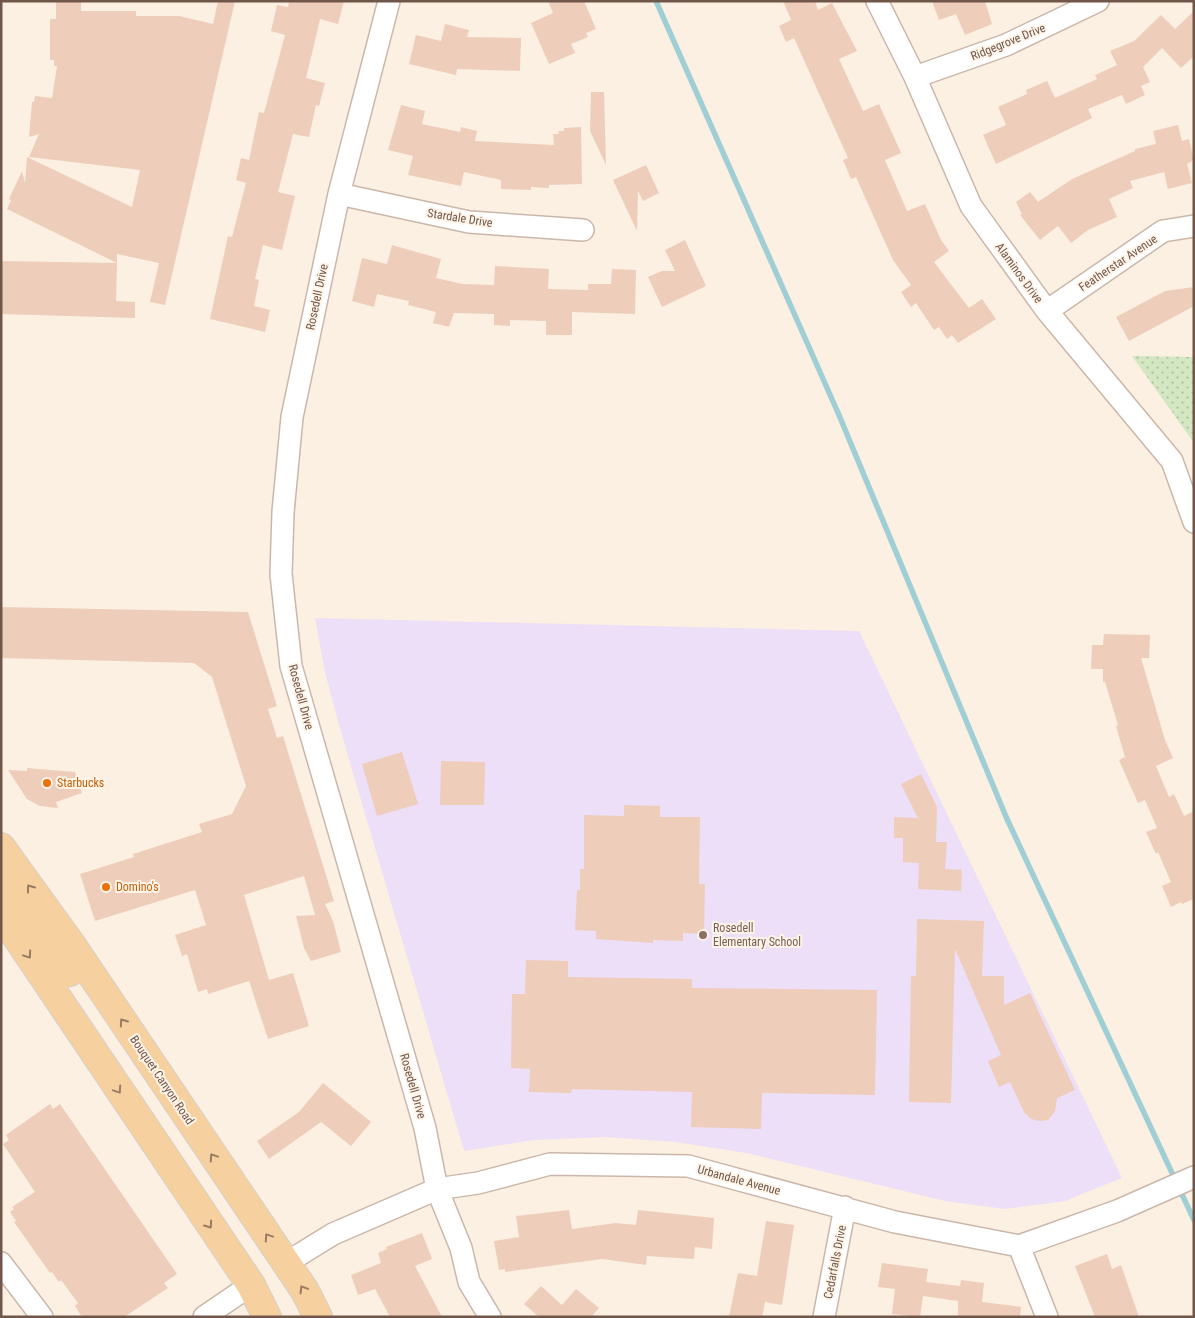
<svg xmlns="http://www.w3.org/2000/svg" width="1195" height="1318" font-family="'Roboto Condensed',sans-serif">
<defs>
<pattern id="grass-dots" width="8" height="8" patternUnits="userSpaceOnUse" patternTransform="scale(1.25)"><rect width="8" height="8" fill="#d3e7c2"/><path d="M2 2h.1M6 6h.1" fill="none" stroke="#b0bea0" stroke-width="1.8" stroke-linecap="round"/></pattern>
</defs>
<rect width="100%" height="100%" fill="#fbf0e2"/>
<path fill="#eddff7" d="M315 618 859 631 1122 1178 1065 1201 1005 1209 945 1201 746 1153 676 1142 605 1137 534 1140 464 1151 341 732 325 672Z"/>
<path fill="url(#grass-dots)" d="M1132 356 1194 357V443Z"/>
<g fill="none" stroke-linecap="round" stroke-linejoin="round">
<path stroke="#9fcfd4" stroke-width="5.5" d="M656 1 839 415 1007 819 1194 1220"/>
</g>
<path fill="#eecdbb" d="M218 1H235L165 305 150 302 159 263 117 254V263L7 209 11 200 9 199 22 171 25 183 27 157 132 207 140 170 29 157 39 134 29 137 32 102H34L35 96 52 98 57 66H54V60H50V19H56V2H81V11H136V16H179L213 24Z
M289 1H344L338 24 320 19 314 45 306 78 325 83 319 106 316 105 309 137 293 134 278 192 295 196 282 250 263 245 255 279 259 280 254 306 270 310 265 332 210 319 228 236 232 237 246 183 236 180 241 158 249 160 259 112 264 113 285 35 271 31 277 5 288 7Z
M548 1H584L596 29 586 33 588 37 571 44 575 53 549 64 531 23 553 13Z
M783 1H815L818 10 832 3 857 51 839 59 863 111 879 104 901 153 885 160 907 211 925 204 941 240 949 251 934 262 969 308 982 299 996 319 958 343 952 335 947 339 939 327 934 330 916 303 911 307 901 292 911 285 893 260 856 177 851 179 843 160 848 158 794 38 786 42 779 26 791 20Z
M932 1H985L992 24 965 35 956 14 939 20Z
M1194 11V56L1181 68 1162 48 1143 67 1150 82 1141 86 1145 95 1126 104 1122 95 1088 109 1092 118 996 164 983 135 1006 125 998 107 1027 94 1026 90 1047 81 1055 98 1097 79 1095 75 1117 65 1110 51 1134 41 1161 15 1175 29Z
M445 24 469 30 467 37 521 38 520 71 457 69 456 75 409 64 416 35 441 41Z
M591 92H604L606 165 590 131Z
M401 105 425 111 422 124 460 132 461 127 477 131 475 141 554 145 553 134H559L558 131H564V128L581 127 582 184 549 185V188L531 187V190L501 189V180L464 172 461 186 408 175 413 156 388 150Z
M1178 125 1182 141 1189 139 1194 160 1187 164 1192 183 1168 189 1164 172 1130 181 1133 188 1109 199 1117 217 1088 230 1071 243 1058 226 1040 240 1020 215 1022 214 1016 202 1030 192 1038 202 1072 179 1135 151V149L1156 144 1153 131Z
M646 165 659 193 643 201 638 191 637 231 613 180Z
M685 240 706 286 662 307 648 277 662 271H675L665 250Z
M392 245 441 259 436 278 462 284 494 285 495 266 549 269 548 289 588 290V284H611L612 269 636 270 635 314 572 312V335H546V321L510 320V326L494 325V314L454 313 449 327 433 323 436 312 408 305 409 301 377 294 374 307 352 301 362 258 387 264Z
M1 261 117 263 116 301 135 302V318L1 314Z
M1194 287V306L1129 341 1116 317 1165 291Z
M1 607 248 612 277 706 268 709 277 738 283 736 334 901 325 904 333 921 341 952 311 961 304 948 296 916 315 915 304 876 244 895 269 980 293 973 309 1026 268 1039 249 981 208 994 207 989 198 992 187 954 182 956 175 935 206 925 195 890 95 921 80 874 134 857 133 854 202 832 199 824 232 814 246 786 212 677 194 663 1 658Z
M1104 634 1150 635 1149 658H1141L1165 740 1173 758 1156 766 1169 797 1174 794 1184 816 1194 811V899L1182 904 1181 902 1171 907 1162 886 1171 882 1158 852 1156 854 1146 832 1157 828 1145 800 1138 803 1119 760 1125 757 1116 726 1118 725 1105 682H1103V669H1091L1092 645H1103Z
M402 752 418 804 377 816 362 764Z
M441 761 485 762 484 805H440Z
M27 768 75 772 82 793 56 802 58 808 40 806 27 799 8 770 27 771Z
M921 774 937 807 936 842H947L945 869 962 870 961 891 918 889 919 863 903 862V838H894V817L918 818 901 784Z
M624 805 660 806V817H700L699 884H705L704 934 683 933V941L653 940V943L596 939V931L575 930 577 890H580V869H584V815L624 816Z
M917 919 984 921 982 976H1004V1005L1030 993 1075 1090 1057 1098 1055 1111 1048 1120 1040 1121 1031 1119 1024 1112 1010 1082 999 1087 988 1061 1001 1055 955 949 951 1103 909 1102 911 976H916Z
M526 960 568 961V977L692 979V988L877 990 875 1095 762 1093 761 1129 691 1127 692 1092 572 1089 571 1093 529 1092 530 1069 511 1068 512 994H525Z
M323 1083 371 1122 351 1146 321 1122 269 1159 257 1141 299 1112Z
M50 1104 53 1109 60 1104 177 1274 164 1283 168 1288 124 1317H82L75 1306 78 1303 61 1280 59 1282 52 1272 50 1273 14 1222 16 1221 10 1212 14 1209 12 1207 35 1192 3 1144 9 1140 6 1135Z
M569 1210 572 1229 616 1223 636 1225 638 1210 714 1218 712 1249 695 1247 694 1259 647 1256 646 1265 602 1259 505 1272V1269L499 1270 494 1241 519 1237 516 1216Z
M766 1221 794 1225 782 1305 765 1302 762 1317H729L738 1273 757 1276Z
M422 1233 432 1259 415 1266 442 1317H390L375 1289 358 1295 351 1275 381 1263 378 1253 387 1249 386 1247Z
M1107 1254 1112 1269 1121 1265 1139 1317H1095L1075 1266Z
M882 1263 928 1269 926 1282 960 1286 961 1280 984 1283 982 1302 1021 1307 1020 1317H958V1301L923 1296 920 1317 892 1314 895 1289 878 1287Z
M541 1286 562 1305 576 1289 599 1308 591 1317H539L524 1304Z"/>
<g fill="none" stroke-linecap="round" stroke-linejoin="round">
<g stroke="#cbb7aa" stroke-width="24">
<path id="minor" d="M389 1 339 194 292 417 283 512 281 574 291 666 425 1128 437 1189 461 1248 469 1282 490 1317
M877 1 915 77 971 206 1047 311 1172 461 1194 522
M915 77 1006 45 1098 1
M339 194 469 222 583 230
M1047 311 1163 231 1194 226
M1019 1246 1047 1317
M1 1263 42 1317
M286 1263 333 1234 437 1189 478 1183 550 1164 688 1166 895 1222 1019 1246 1117 1211 1194 1177
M204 1317 251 1285
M824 1317 845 1207"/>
</g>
<g stroke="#d7d0cc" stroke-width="30">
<path id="primary" d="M1 847 71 944 305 1291 318 1317
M1 883 65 973 70 972 73 968 71 944
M1 914 251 1285 267 1317"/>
</g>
<use href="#minor" stroke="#fff" stroke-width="21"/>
<use href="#primary" stroke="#f6d09e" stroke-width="28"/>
</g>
<defs><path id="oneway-chevron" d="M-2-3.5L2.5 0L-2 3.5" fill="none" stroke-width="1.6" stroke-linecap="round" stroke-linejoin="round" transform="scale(1.25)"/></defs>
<g stroke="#997b63">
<use href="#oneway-chevron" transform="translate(30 888) rotate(-126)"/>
<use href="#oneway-chevron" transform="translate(28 955) rotate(56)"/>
<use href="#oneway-chevron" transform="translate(123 1022) rotate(-125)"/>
<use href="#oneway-chevron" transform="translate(118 1090) rotate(56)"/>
<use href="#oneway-chevron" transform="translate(213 1157) rotate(-124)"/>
<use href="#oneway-chevron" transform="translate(209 1225) rotate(55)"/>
<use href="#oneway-chevron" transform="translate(268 1237) rotate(-124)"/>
<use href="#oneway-chevron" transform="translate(303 1289) rotate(-121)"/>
</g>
<g fill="#e8710a" stroke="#fef4e8" stroke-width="2">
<circle cx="47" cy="783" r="5"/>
<circle cx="106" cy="887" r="5"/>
</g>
<circle fill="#8d6e63" stroke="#fef4e8" stroke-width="2" cx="703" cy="935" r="5"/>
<g text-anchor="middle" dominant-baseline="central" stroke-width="4" stroke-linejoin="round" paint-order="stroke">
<g font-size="12" fill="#71564a" stroke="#fef4e8">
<text transform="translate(1008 42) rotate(-22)">Ridgegrove Drive</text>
<text transform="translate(460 218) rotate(9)">Stardale Drive</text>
<text transform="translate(1118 263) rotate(-34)">Featherstar Avenue</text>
<text transform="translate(1019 273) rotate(54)">Alaminos Drive</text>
<text transform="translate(317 297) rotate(-78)">Rosedell Drive</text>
<text transform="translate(301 697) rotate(75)">Rosedell Drive</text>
<text transform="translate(162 1080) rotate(56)">Bouquet Canyon Road</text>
<text transform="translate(413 1086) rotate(74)">Rosedell Drive</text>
<text transform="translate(739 1180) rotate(15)">Urbandale Avenue</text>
<text transform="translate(835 1262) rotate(-79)">Cedarfalls Drive</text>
</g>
<g font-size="12" fill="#c56008" stroke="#fef4e8" text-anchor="start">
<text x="57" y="783">Starbucks</text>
<text x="116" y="887">Domino's</text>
</g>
<g font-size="12" fill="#785e54" stroke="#fef4e8" text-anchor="start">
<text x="713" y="928">Rosedell<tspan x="713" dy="14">Elementary School</tspan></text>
</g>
</g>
<rect width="1195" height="1318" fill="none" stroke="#71564a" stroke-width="5"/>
</svg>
